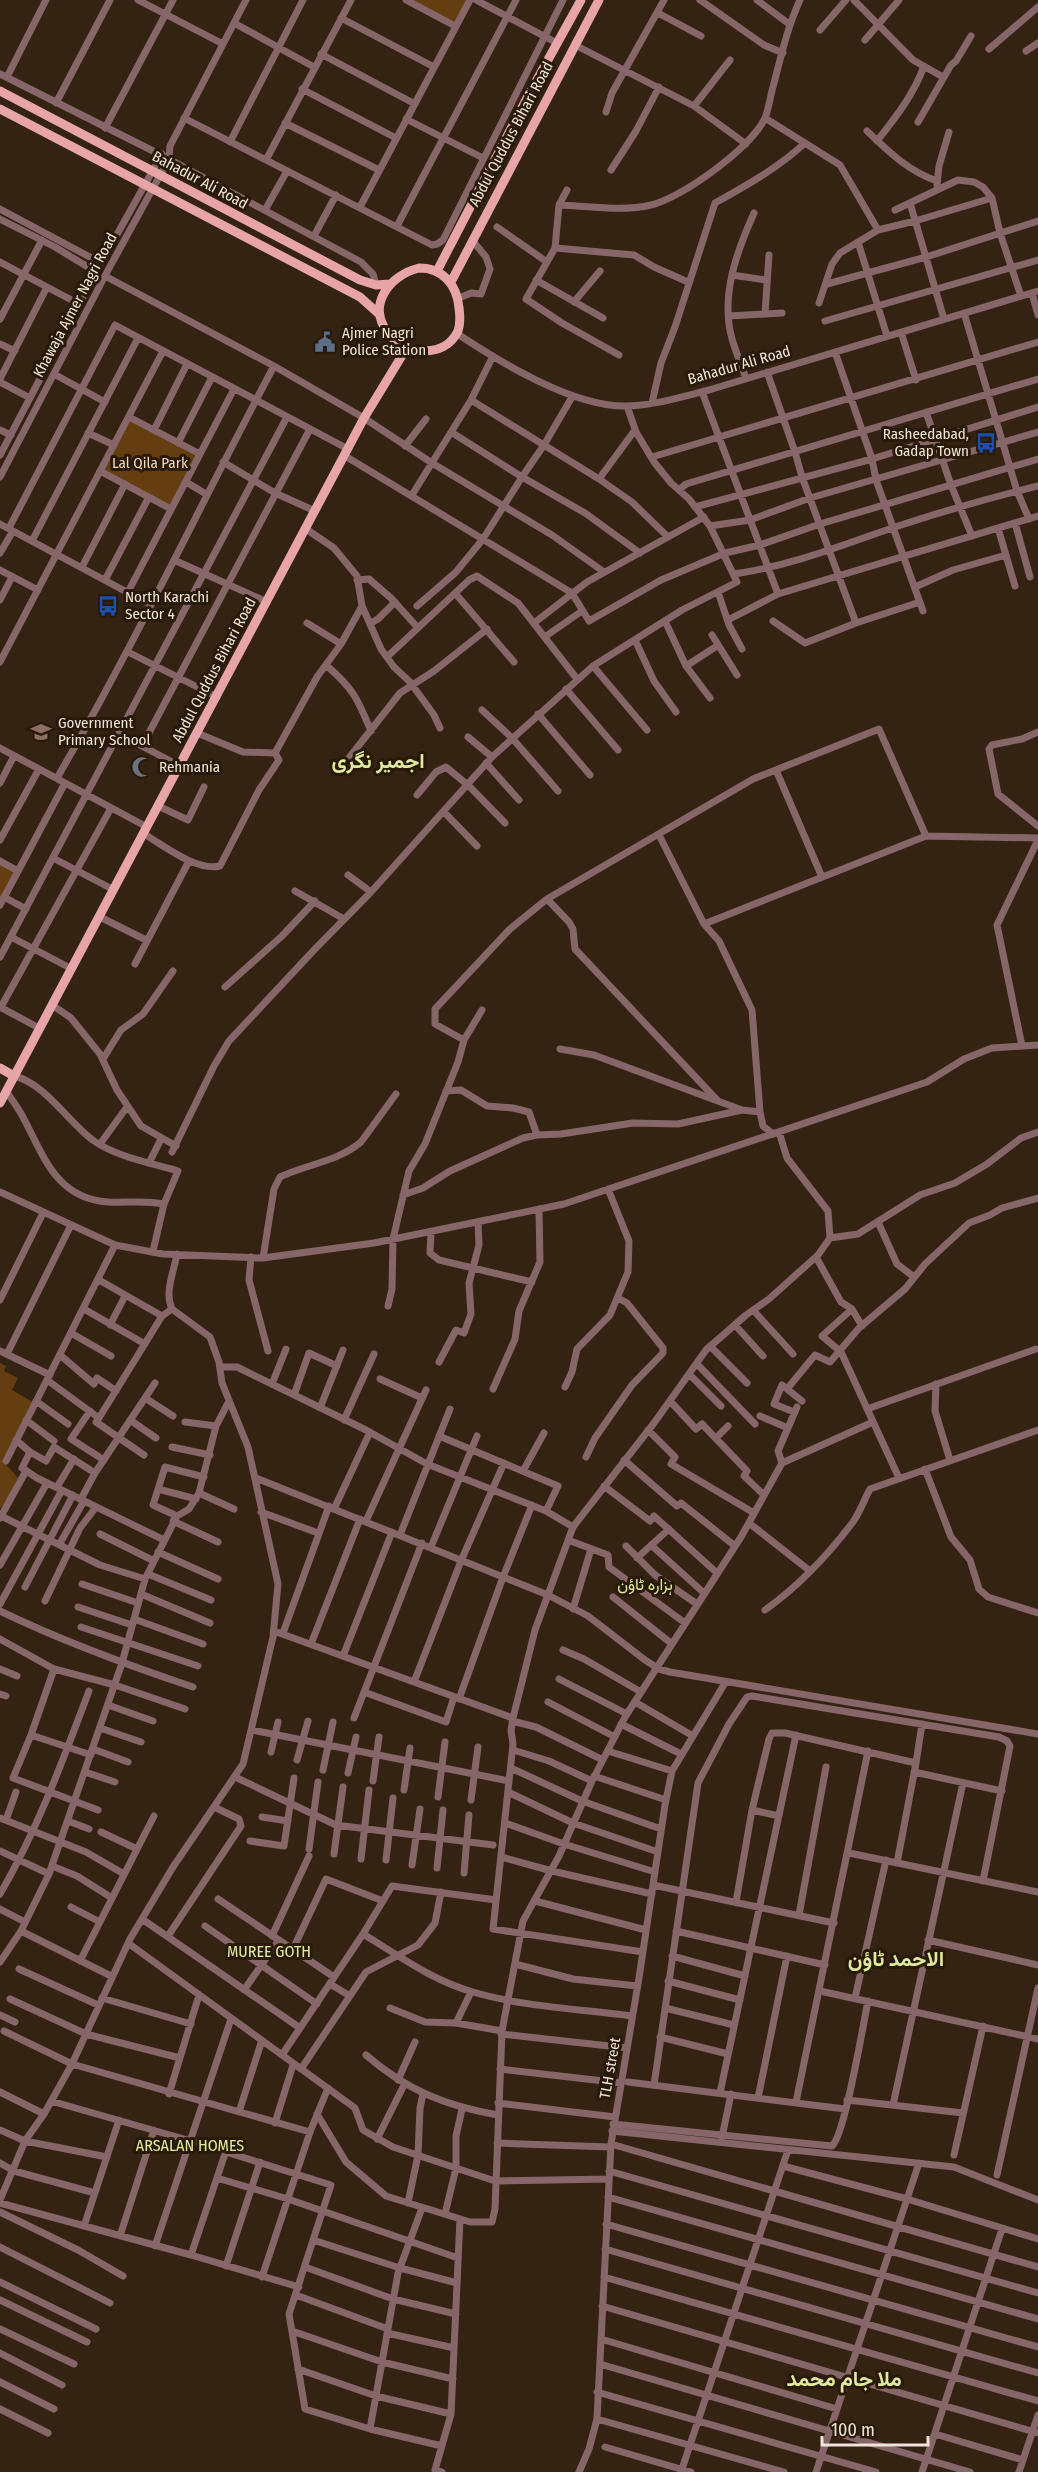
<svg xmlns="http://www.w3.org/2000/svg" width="1038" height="2472" font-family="'Fira Sans Condensed',Vazirmatn,sans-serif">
<rect width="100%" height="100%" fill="#342312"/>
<path fill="#643d11" d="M402 0H469L455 26Z
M129 417 200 454 171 509 100 471Z
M0 861 18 871 0 905Z
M0 1363 6 1366 4 1371 18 1378 12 1390 33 1402 4 1462 18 1478 6 1502 0 1508Z"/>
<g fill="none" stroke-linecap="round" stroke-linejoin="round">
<path stroke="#866669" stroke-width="7" d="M138 0 223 44
M406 0 455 26
M476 0 557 43
M700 0 764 45 783 53
M757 0 789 24
M854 0 913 60 943 77
M658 13 701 36
M341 18 434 67
M234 23 314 67
M820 30 846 0
M865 40 899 0
M575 45 694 106 746 144
M989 49 1038 7
M1026 51 1038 43
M321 54 415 104
M0 74 169 159 361 262 373 274 376 285
M7 77 46 0
M302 89 396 138
M56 103 110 0
M694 106 730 60
M606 112 612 93 664 0
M184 118 432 245 437 244 443 240 563 0
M765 118 840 165 878 230
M406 119 483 158
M918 122 951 65 956 61 971 36
M285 123 379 170
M105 128 173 0
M867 131C889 152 908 171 937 181
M877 141C896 117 914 94 924 66
M230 142 303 0
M266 160 351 0
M611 170 636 131 659 87
M937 185 939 166 949 132
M567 190 559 205 555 248 526 299 562 323 619 355
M910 203 944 319
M559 205C589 206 622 212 651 205 682 198 752 147 765 118 769 108 770 97 773 87 781 57 787 28 800 0
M360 207 470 0
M0 209 101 263
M265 210 287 171
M895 210 958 180 974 182 983 187 992 198 1000 233 1021 296
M0 219 55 247 96 272
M397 226 516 0
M497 227 547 262
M314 236 336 195
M858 242 887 336
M555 248 634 255 654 267 688 282
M0 262 79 304
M732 275 766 280
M105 276 274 366 364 418 432 463 552 535 604 572
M536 280 603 318
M827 284 926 257 1038 221
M1032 293 1038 315
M459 298 471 293 481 294 490 269 486 257 472 240
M574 302 600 271
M819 303 832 264 840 253 878 230 915 221 992 198
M964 313 1017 491 1029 519
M765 314 769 255
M729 316 782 313
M0 319 42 240
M825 321 1038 260
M901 332 916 380
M456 333C500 362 574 408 628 406 655 405 682 397 709 390L1038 291
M0 344 15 351
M835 352 872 459 876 480 923 611
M767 372 795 452 802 477 856 623
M54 374 105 402
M0 379 47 287
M746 379C742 366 736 353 732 339 720 296 737 251 754 213
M0 382 30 398
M702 392 778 594
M471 400 599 479 632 502 668 537
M652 403 661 363 675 327 715 203C747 185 778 168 805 143
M926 412 951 485 972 536
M129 417 200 454
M0 430 11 435
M154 430 187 364
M451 432 522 477 585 513 640 553
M88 433 114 445
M178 443 212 377
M405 446 426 419
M0 455 96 272 162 154
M345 456 572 593 589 621 661 580 725 553 760 545 820 524 1038 459
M652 457 1038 342
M223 462 275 493 315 511
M100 471 171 509
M0 477 107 272 169 159 170 146 246 0
M599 479 635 430
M186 482 206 494
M679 490 686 484 1038 379
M412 495 471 400 493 356
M695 507 872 459 1038 407
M1015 523 1030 577
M0 524 151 605
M710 526 750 520 810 498 1038 432
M9 528 115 325 348 449
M998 528 1015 586
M306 529 334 548 357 576 362 606 381 649 394 667 410 682 434 715 440 728
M32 541 138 338
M0 553 13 531
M174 560 267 602
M82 567 125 484
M0 570 38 590
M734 574C790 566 840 546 892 528 940 512 989 498 1038 486
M105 580 149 497
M357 580 369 579 392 599 418 628
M915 587 953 570 1006 555
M128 592 234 389
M718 592 729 625 742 649
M455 593 514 662
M0 600 12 577
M417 606 456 572 483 539 522 477 544 445 572 397
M728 620 778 594 1038 516
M665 621 686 666 710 698
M773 621 805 643 856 623 920 602
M307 623 341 644
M371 623 378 619 395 602
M534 623 587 582 704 517
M712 635 737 675
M546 636 582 611
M635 640 654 681 676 712
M128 652 217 697
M387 657 469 580 477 576 518 603 577 679
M0 662 163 351
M327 666C354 689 358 700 371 731
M593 666 647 730
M686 666 717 646
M566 689 618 750
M482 710 512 738 558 791
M538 714 590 775
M1038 732 1022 739 992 745 989 749 998 794 1038 826
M197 733 243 752 275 753
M119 734 180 766
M468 737 492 757
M142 746 310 429
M0 748 147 827
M345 763 400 693 434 671 487 629
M486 763 519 800
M776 770 822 877
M57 778C135 644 201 503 274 366
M0 783 14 756
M417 795 436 772 446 767 469 786 505 823
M158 806 188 820 204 787
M444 812 477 846
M144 834C163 845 197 872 220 866L259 790 279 760 275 753 317 677 341 644 362 606
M659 835 704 924 719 941 752 1010 760 1112
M0 840 39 769
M53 858 114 890
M0 861 18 871
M348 875 371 892
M295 891 344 919
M4 897 26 909
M547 899 569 922 573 929 575 949 717 1100
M0 905 65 783
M100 917 146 940
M704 924 926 836 1038 838
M11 937 72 969
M0 957 287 417
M135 964 189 861
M225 987 282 936 315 901
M52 1005 71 1018 100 1054 117 1090 141 1126 176 1146
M0 1007 39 1028
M1 1007 111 808
M464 1040 435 1024V1009L510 929 547 899 753 779 879 729 926 836
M1022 1046 997 925 1038 840
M560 1049 594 1055 742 1110
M103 1059 121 1030 143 1014 173 971
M14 1076C45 1083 69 1123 94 1141 117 1157 151 1163 178 1171L164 1204 153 1251
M6 1091C12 1100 19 1109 24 1119 44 1157 57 1199 108 1202 127 1203 145 1200 164 1204
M446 1091 461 1090 487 1106 513 1108 529 1112 537 1135
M779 1132 787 1158 828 1211 830 1238
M100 1144 127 1107
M172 1152 214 1066 229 1041 314 950 371 892 492 757 593 666 682 610 737 582 710 526 689 499 671 483 654 462 636 432 627 406
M149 1163 161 1139
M0 1192 115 1245 163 1254 263 1258 374 1243 564 1204 927 1082 964 1059 992 1048 1038 1045
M403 1195 423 1188 450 1171 523 1138 537 1135 561 1134 633 1123 678 1124 742 1110 760 1112 763 1126 773 1134
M878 1222 897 1264 914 1277
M431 1232 430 1253 439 1260 532 1282
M251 1257 249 1280 268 1351
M816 1257 841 1302 852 1309 862 1326
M263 1258 274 1189 280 1177C307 1164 337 1162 361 1142L396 1094
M99 1280 162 1316
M0 1300 43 1213
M388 1306 392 1289 393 1239 409 1171 425 1144 458 1062 464 1040 482 1010
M84 1309 145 1344
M852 1309 822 1336 841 1352 899 1478
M753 1310 793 1354
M110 1325 125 1296
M735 1325 763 1356
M71 1333 111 1356
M710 1346 747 1383
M0 1351 50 1375
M7 1354 71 1225
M60 1355 94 1384 97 1378 116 1391
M439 1362 456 1330 464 1333 471 1314 469 1283 479 1245 478 1222
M697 1364 755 1424
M220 1367H237L366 1430 427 1464 546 1511 573 1527
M689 1374 721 1406
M380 1379 422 1398
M47 1380 99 1418 162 1316 172 1309
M272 1384 286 1349
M936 1384 935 1411 950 1460
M565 1387 572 1372 577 1349 610 1315 628 1272 629 1241 608 1189
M493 1389 515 1339 519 1311 540 1262 539 1209
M787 1389 815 1355 830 1362 859 1328 905 1289 925 1264 969 1223 990 1215 1002 1208 1038 1198
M294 1395 309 1353 337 1366
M145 1398 173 1416
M36 1401 68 1424
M670 1401 696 1429 702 1424 747 1471 744 1476 764 1495
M320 1408 343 1350
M867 1409 1036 1349
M90 1411 71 1439 104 1460
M794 1412 774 1404 782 1385 802 1401
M760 1416 788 1428
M99 1418 96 1422 144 1455
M26 1420 54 1441
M130 1420 156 1438
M344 1420 374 1354
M185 1422 216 1426
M648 1430 675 1457 671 1464 754 1513
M439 1436 558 1486 546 1511
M716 1438 728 1426
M16 1440 30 1452 22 1468 37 1478 164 1540
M172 1447 210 1455
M30 1452 46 1461 54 1447 95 1473
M586 1457 595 1438 632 1385 663 1353V1348L627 1303 618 1298
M624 1460 677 1506 681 1503 735 1546
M6 1461 115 1245
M782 1463 778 1451 797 1407
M925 1469 951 1537 970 1560 979 1589 988 1597 1038 1613
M523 1471 544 1433
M256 1478 548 1595 588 1616 645 1660 659 1669 670 1672 1038 1734
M604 1486 650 1521 654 1516 717 1573
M57 1487 74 1459
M158 1489 196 1499
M199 1493 234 1509
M81 1499 95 1473 155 1383
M334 1509 370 1432
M261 1512 318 1533
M1 1516 100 1565 145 1579
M177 1516 153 1505 165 1467 204 1477
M0 1518 26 1471
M173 1521 218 1542
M366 1521 426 1390
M749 1523 810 1571
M100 1534 154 1561
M400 1535 450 1409
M568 1540 608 1555 609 1567 685 1623
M59 1545 84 1501
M651 1545 704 1593
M626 1546 655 1575 697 1604
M431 1547 477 1436
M158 1552 218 1579
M637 1558 669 1529
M0 1565 47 1483
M148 1574 211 1600
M82 1584 138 1603
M25 1587 73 1495
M141 1594 210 1623
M613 1597 672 1644
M45 1601 80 1528 96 1507
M0 1604 62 1490
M78 1607 132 1625
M573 1609 591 1549
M765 1610C799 1586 828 1555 853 1522 860 1512 864 1500 870 1489L1038 1430
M0 1611C62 1641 127 1665 193 1687
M134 1619 203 1644
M81 1627 198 1666
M274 1631 513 1718
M283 1633 329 1506
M0 1639 54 1669 115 1685 185 1709
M311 1644 360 1519
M563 1650 584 1659 641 1692
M343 1656 392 1532
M0 1669 17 1676
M54 1669 31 1735 13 1778 98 1810
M559 1679 627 1714
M414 1682 461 1561 504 1463
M364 1692 446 1722 454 1697
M0 1694 6 1696
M459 1699 503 1577 532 1505
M548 1702 615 1737
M635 1702 693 1736
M108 1705 153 1721
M354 1718 422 1543
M512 1721 536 1727 603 1760
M621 1724 681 1754
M100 1728 141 1742
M252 1730 509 1781
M31 1735 91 1755
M93 1749 128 1762
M513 1750 549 1761 592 1781
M608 1751 672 1771
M271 1752 278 1722
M297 1760 308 1721
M916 1763 922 1724
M511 1768 582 1801 661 1829
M323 1770 333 1722
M85 1772 115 1782
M914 1772 1002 1791
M348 1773 356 1737
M594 1776 666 1800
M235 1777 336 1825 493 1845
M373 1781 379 1737
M404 1790 410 1748
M508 1792 573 1823 658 1852
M438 1797 445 1742
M471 1800 478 1747
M752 1810 779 1816
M262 1817 288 1821
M0 1818 86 1852 124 1874
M6 1820 16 1792
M68 1821 89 1829
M505 1823 564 1844 655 1872
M101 1832 137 1849
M250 1841 284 1846 294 1778
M309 1849 318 1782
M0 1851 49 1874
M849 1853 1038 1892
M334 1854 343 1787
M501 1857 552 1871 652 1894
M361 1859 369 1790
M386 1860 393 1798
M412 1865 420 1809
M52 1866 77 1876 112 1898
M437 1868 443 1810
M464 1873 469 1815
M653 1885 834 1923
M0 1894C37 1831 63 1760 89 1691
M218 1899 334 1977
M535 1901 646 1930
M736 1902 752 1810 769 1739 772 1733H785L916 1763 897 1863
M71 1907 100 1922
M0 1909 25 1922
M799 1915 826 1767
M142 1919 300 2028
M205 1926 317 2004
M21 1931 111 1976
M676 1931 825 1965
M363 1934C398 1955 433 1981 473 1992 524 2007 580 2009 632 2016
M168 1936 241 1826 239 1819 214 1807
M272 1936 309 1856
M928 1940 1038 1965
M128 1943 355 2108 363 2130 393 2147 495 2181 609 2179
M293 1949 326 1879 383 1901
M643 1952 493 1929 513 1744 511 1730 513 1718 535 1630 573 1527 654 1423 706 1350 746 1315 769 1299 818 1255 830 1238 858 1234 920 1195 955 1183 987 1164 1021 1138 1038 1132
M672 1956 745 1976
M80 1961 154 1816
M0 1962 21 1931 49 1874 122 1663 145 1579 177 1516 189 1509 199 1493 216 1426 229 1401
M515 1964 573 1979 637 1986
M19 1969 98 2005
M668 1981 740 2000
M330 1984 350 1996
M244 1990 279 1940
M820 1991 1038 2039
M102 1998 191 2024
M855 1998 886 1860
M10 1999 86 2034 180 2058
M390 2008 425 2022 456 2023 502 2031
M665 2008 734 2025
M0 2015 15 2022
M456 2023 471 1992
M4 2031 72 2064 310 2132
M501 2034 627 2048
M660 2037 728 2054
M282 2055 363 1934 392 1886 496 1900
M366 2055C406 2090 446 2106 498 2115
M301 2069 366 1972 418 1945 435 1923 441 1892
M500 2069 621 2083
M398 2080 415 2042
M628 2082 845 2109
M654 2085 698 1783 729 1724 747 1697 752 1696 999 1737 1007 1741 1010 1746 983 1881
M0 2092 44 2114
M720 2093 796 1735
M169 2094 199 1995
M758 2098 787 1956
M847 2100 963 2113
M51 2101 191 2141 331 2185 289 2314 305 2409 370 2429 442 2446
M796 2102 868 1751
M498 2103 615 2117
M893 2105 963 1783
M239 2112 262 2040
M317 2114 346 2162 386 2196 470 2222H492L495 2209 502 2031 523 1921 559 1856 592 1781 625 1717 741 1537 782 1463 873 1422
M275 2123 293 2065
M613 2124 832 2146C845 2135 863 2025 868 2001
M0 2130 25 2141 107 2157
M612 2131 954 2167 1038 2200
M722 2137 731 2094
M377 2139 404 2085
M497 2143 610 2147
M611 2144 1038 2267
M954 2155 983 2026
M0 2163 14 2171 95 2193
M783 2166 907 2199 1038 2239
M609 2171 1038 2293
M997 2175 1038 1988
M217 2178 288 2199 458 2258
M608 2197 1038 2319
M0 2200 25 2141 44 2114 72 2064 130 1939 173 1867 243 1764 273 1637 278 1584 248 1447 222 1383 219 1362 210 1337 172 1309C164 1292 174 1272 177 1254
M0 2203 191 2255 299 2287
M408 2203 418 2155 420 2108 423 2094
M0 2212 78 2250 123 2276
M445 2214 456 2168V2136L462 2109
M606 2224 1038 2347
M84 2226 119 2120
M120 2236 154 2130
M313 2240 400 2268 457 2283
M155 2246 231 2019
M0 2247 110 2303
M605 2249 1038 2373
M191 2255 226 2151
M226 2266 260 2162
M305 2267 393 2299 456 2314
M262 2277 310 2132 328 2088
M604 2277 1038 2401
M0 2282 96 2329
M296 2295 388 2329
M0 2300 87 2342
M602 2306 1038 2433
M0 2329 74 2364
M292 2331 382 2362 453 2379
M387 2333 454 2348
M601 2339 837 2409
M0 2353 62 2385
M600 2364 970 2472
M298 2369 376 2396 451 2414
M0 2382 54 2409
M597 2392 876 2472
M0 2409 48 2433
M597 2419 784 2472
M370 2429 398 2273 422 2208
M935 2434 1023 2460
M605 2447 691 2472
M442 2472 435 2470 451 2414 460 2219
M579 2472 589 2449 597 2419 611 2144 639 1978 665 1805 672 1771 725 1683
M681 2472 788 2150
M816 2472 919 2163
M922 2472 1002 2229
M1019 2472 1038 2415"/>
<path stroke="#e7a5aa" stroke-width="9" d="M0 91 360 280 376 285 390 284
M0 109 360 297 380 315
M419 268C443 268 457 285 459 308 460 315 460 325 458 331 444 360 404 354 388 333 366 305 390 275 419 268Z
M437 271 528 96 581 0
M451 282 599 0
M0 1068 14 1076
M0 1103 364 418 406 349"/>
</g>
<defs>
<g id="civic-bare" transform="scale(1.62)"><path d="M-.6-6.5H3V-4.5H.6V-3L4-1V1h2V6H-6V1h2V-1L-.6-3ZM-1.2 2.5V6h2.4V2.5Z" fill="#5c6f8a" stroke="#291908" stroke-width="2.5" paint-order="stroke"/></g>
<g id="bus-bare" transform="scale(1.62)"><path d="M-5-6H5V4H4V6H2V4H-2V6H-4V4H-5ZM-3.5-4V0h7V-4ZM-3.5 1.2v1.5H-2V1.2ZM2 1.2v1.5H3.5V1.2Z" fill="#1a4fb4" stroke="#291908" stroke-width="2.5" paint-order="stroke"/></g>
<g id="school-bare" transform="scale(1.62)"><path d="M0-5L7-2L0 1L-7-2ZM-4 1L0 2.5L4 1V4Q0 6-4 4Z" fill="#8d6e63" stroke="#291908" stroke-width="2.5" paint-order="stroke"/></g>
<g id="mosque-bare" transform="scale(1.62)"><path d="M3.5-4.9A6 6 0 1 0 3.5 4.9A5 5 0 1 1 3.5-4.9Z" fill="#6b7280" stroke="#291908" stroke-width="2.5" paint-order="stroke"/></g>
</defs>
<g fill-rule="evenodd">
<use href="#civic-bare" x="325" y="342"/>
<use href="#bus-bare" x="986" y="443"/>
<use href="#bus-bare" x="108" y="606"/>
<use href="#school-bare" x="41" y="732"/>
<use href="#mosque-bare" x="142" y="767"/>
</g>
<g text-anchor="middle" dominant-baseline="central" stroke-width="6" stroke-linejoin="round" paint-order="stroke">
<g font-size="15" fill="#f0e4da" stroke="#291908">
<text transform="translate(511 134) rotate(-62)">Abdul Quddus Bihari Road</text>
<text transform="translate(200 180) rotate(28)">Bahadur Ali Road</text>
<text transform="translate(75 305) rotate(-62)">Khawaja Ajmer Nagri Road</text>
<text transform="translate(739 365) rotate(-16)">Bahadur Ali Road</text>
<text transform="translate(214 670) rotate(-62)">Abdul Quddus Bihari Road</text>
<text transform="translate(610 2068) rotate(-80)">TLH street</text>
</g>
<g font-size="15" fill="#f0e4da" stroke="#291908" text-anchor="start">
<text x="342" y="333">Ajmer Nagri<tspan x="342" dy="17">Police Station</tspan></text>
<text x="969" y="434" text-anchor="end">Rasheedabad,<tspan x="969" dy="17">Gadap Town</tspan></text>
<text x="125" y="597">North Karachi<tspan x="125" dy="17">Sector 4</tspan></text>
<text x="58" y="723">Government<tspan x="58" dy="17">Primary School</tspan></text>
<text x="159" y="767">Rehmania</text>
</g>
<g font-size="15" fill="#f5d8bd" stroke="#291908">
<text x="150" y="463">Lal Qila Park</text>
</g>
<g font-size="16" fill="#deeb9e" stroke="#291908">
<text x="645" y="1584">ہزارہ ٹاؤن</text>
<text x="269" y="1951">MUREE GOTH</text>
<text x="190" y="2145">ARSALAN HOMES</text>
</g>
<g font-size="21" font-weight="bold" fill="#deeb9e" stroke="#291908">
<text x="378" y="761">اجمیر نگری</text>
<text x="896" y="1959">الاحمد ٹاؤن</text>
<text x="844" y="2379">ملا جام محمد</text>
</g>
</g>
<path d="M822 2436v9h106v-9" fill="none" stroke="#f0e4da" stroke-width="3"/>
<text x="831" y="2436" font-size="18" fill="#f0e4da" stroke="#291908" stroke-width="4.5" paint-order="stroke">100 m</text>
</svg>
